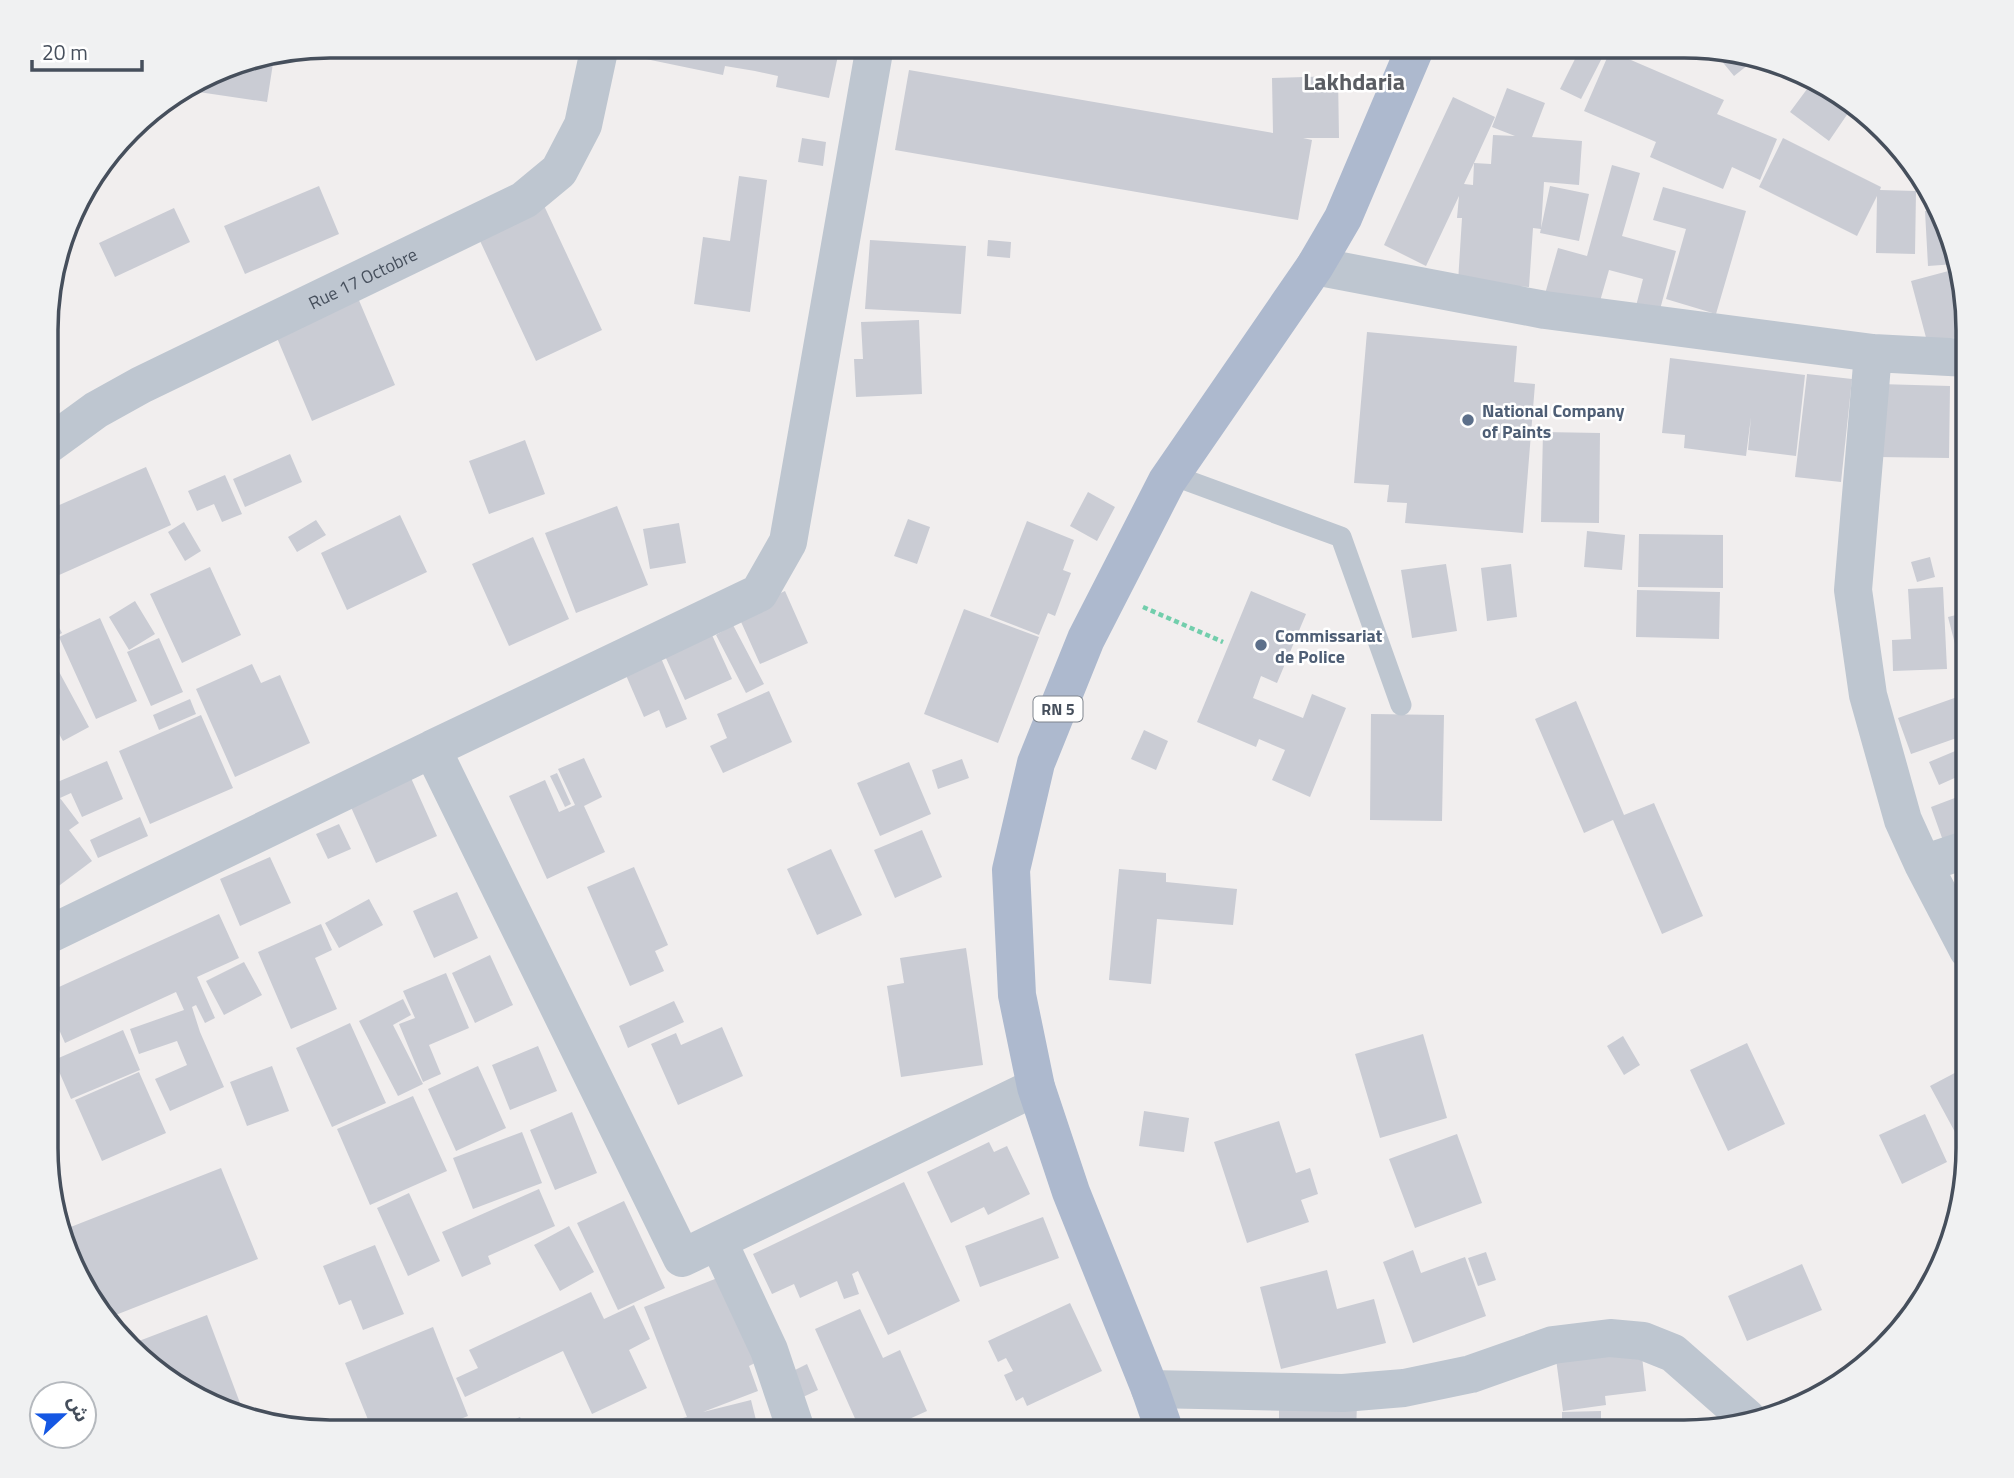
<svg xmlns="http://www.w3.org/2000/svg" width="2014" height="1478" font-family="'Titillium Web','Noto Sans Arabic',sans-serif">
<rect width="100%" height="100%" fill="#f1eeee"/>
<path fill="#caccd4" fill-rule="evenodd" d="M644 46H840L829 98 776 87 778 76 755 71 725 66 723 75 641 58Z
M1581 47 1602 58 1581 99 1560 89Z
M1711 48 1758 57 1734 76Z
M1610 51 1724 100 1717 114 1777 139 1760 180 1732 167 1723 189 1650 157 1656 142 1584 111Z
M274 57 267 102 185 90 222 67Z
M909 70 1273 133 1272 78 1338 76 1339 138H1303L1312 140 1298 220 895 150Z
M1813 81 1855 103 1829 141 1790 112Z
M1507 88 1545 103 1532 137 1582 141 1579 185 1544 182 1541 229 1533 228 1529 287 1458 282 1462 218H1457L1459 196 1426 266 1384 245 1453 97 1495 117 1474 163 1491 164 1493 135 1515 136 1492 127ZM1474 163 1473 185 1464 184Z
M802 138 826 142 823 166 798 162Z
M1783 138 1881 187 1880 190 1916 191 1915 254 1876 253 1877 196 1857 236 1759 187Z
M1612 165 1640 173 1622 236 1676 251 1659 313 1636 306 1643 279 1609 270 1598 308 1545 294 1558 248 1587 256Z
M739 176 767 180 750 312 694 304 703 237 730 241Z
M319 186 339 234 245 274 224 226Z
M1550 186 1589 194 1579 241 1540 233Z
M1663 187 1746 211 1716 314 1666 299 1686 229 1653 220Z
M540 197 602 330 536 361 474 228Z
M174 208 190 242 115 277 99 243Z
M1941 210 1955 264 1928 266 1925 211Z
M870 240 966 246 961 314 865 309Z
M988 240 1011 242 1010 258 987 256Z
M1956 269 1968 312V334L1928 345 1911 281Z
M355 291 395 385 312 421 272 326Z
M919 320 922 394 856 397 854 359H863L861 322Z
M1367 332 1517 346 1514 382 1535 384 1523 533 1405 523 1407 503 1387 502 1389 485 1354 483Z
M1670 358 1805 375 1796 456 1748 450 1751 417 1746 456 1684 448 1685 435 1662 433Z
M1807 374 1852 379 1841 482 1795 477Z
M1879 384 1950 386 1949 458 1878 457Z
M1543 432 1600 433 1599 523 1541 522Z
M525 440 545 494 489 514 469 461Z
M290 454 302 482 245 507 233 479Z
M146 467 171 525 48 580V510Z
M225 475 242 514 222 522 214 504 197 511 188 491Z
M1088 492 1115 507 1097 541 1070 526Z
M617 506 648 585 576 613 545 533Z
M400 515 427 572 347 610 321 553Z
M908 519 930 527 917 564 894 556Z
M316 520 326 535 297 552 288 537Z
M1027 521 1074 540 1063 570 1071 573 1055 616 1048 613 1039 635 990 616Z
M184 522 201 551 185 561 168 532Z
M679 523 686 563 650 569 643 529Z
M1587 531 1625 535 1622 570 1584 567Z
M1639 534 1723 535V588L1638 587Z
M533 537 569 619 509 646 472 564Z
M1930 557 1935 577 1917 582 1911 562Z
M1446 564 1457 631 1412 638 1401 570Z
M1511 564 1517 617 1487 621 1481 568Z
M210 567 241 635 182 663 150 594Z
M1943 587 1947 669 1893 671 1892 640 1911 639 1908 589Z
M1637 590 1720 592 1719 639 1636 637Z
M785 591 808 643 760 664 737 613Z
M1251 591 1306 614 1277 683 1261 676 1253 698 1303 718 1312 694 1346 708 1310 797 1272 780 1285 750 1259 739 1256 747 1197 722Z
M135 601 155 634 129 650 109 617Z
M964 609 1039 637 998 743 924 714Z
M1968 612V673L1963 675 1948 617Z
M52 614 62 633 48 641V616Z
M100 618 137 701 96 719 59 637Z
M733 625 764 684 746 693 716 635Z
M712 635 732 679 685 700 665 656Z
M159 638 183 692 151 706 127 652Z
M50 655 89 727 63 741 48 714V656Z
M661 658 687 719 666 728 659 710 644 717 625 673Z
M252 664 261 683 280 675 310 743 235 777 196 689Z
M769 691 792 742 723 773 710 746 727 738 717 714Z
M1960 696 1968 719V734L1911 754 1898 718Z
M190 699 196 714 159 730 153 715Z
M1576 701 1624 815 1654 803 1703 916 1662 934 1613 820 1584 833 1535 719Z
M1371 714 1444 715 1442 821 1370 820Z
M201 715 233 788 150 824 119 751Z
M1144 730 1168 741 1156 770 1131 759Z
M48 741 59 766 48 771Z
M1960 749 1968 767V772L1939 785 1929 762Z
M584 758 602 797 584 806 605 852 547 879 509 796 545 780 559 812 575 805 558 769Z
M962 759 969 778 938 789 932 770Z
M107 761 123 799 82 817 71 793 60 798 79 823 69 830 92 861 48 894V806L57 799 48 803V786Z
M909 762 931 814 880 836 857 783Z
M557 773 571 804 565 807 550 776Z
M411 778 437 836 376 863 350 805Z
M1968 793V841L1946 849 1931 807Z
M140 817 148 836 98 858 90 840Z
M339 824 351 849 328 859 316 834Z
M922 830 942 877 895 898 874 850Z
M831 849 862 915 817 935 787 869Z
M270 857 291 903 240 926 220 879Z
M634 867 668 945 655 951 664 971 630 986 587 887Z
M1119 869 1166 873V882L1237 889 1233 925 1157 919 1151 984 1109 980Z
M457 892 478 938 434 958 413 911Z
M369 899 383 925 339 948 325 923Z
M219 914 239 958 197 977 215 1018 205 1023 196 1005 192 1007 200 1032 224 1087 170 1111 155 1079 187 1065 177 1041 139 1054 130 1029 184 1010 176 992 65 1043 48 1005V992Z
M321 924 332 950 315 958 337 1009 291 1029 258 952Z
M966 948 983 1065 901 1077 887 986 904 983 900 958Z
M490 955 513 1005 475 1023 452 973Z
M244 962 262 995 224 1015 206 981Z
M446 973 469 1028 429 1045 441 1074 423 1082 399 1024 415 1018 403 991Z
M403 999 411 1015 393 1025 423 1084 398 1096 359 1021Z
M674 1001 684 1022 628 1048 619 1026Z
M350 1023 386 1103 332 1127 296 1048Z
M722 1027 743 1076 678 1105 651 1044 676 1033 681 1045Z
M123 1030 140 1070 71 1099 54 1060Z
M1423 1034 1447 1118 1380 1138 1355 1054Z
M1623 1036 1640 1065 1624 1075 1607 1046Z
M1747 1043 1785 1124 1728 1151 1690 1070Z
M538 1046 557 1091 510 1110 492 1065Z
M272 1066 289 1111 247 1126 230 1082Z
M478 1066 506 1128 456 1151 428 1089Z
M1968 1066V1156L1930 1086Z
M139 1072 166 1133 102 1161 75 1100Z
M413 1096 447 1171 370 1205 337 1129Z
M1144 1111 1189 1118 1184 1152 1139 1146Z
M572 1112 597 1173 555 1190 530 1130Z
M1925 1114 1947 1162 1902 1184 1879 1135Z
M1279 1121 1296 1173 1310 1168 1318 1194 1301 1200 1309 1222 1247 1243 1214 1142Z
M522 1132 542 1183 473 1209 453 1158Z
M1457 1134 1482 1203 1415 1228 1389 1159Z
M989 1142 994 1152 1007 1146 1030 1194 988 1215 984 1207 951 1223 927 1172Z
M221 1168 258 1259 108 1318 83 1290 63 1230Z
M904 1182 960 1301 888 1335 858 1271 852 1274 859 1294 844 1299 837 1281 800 1298 794 1284 772 1294 753 1254Z
M539 1189 555 1226 488 1256 491 1264 462 1277 442 1232Z
M409 1193 440 1261 408 1276 377 1208Z
M624 1201 665 1288 618 1310 577 1223Z
M1043 1217 1059 1258 980 1287 965 1246Z
M569 1226 594 1272 560 1291 534 1245Z
M375 1245 404 1314 363 1330 351 1300 339 1305 323 1266Z
M1413 1250 1421 1273 1465 1257 1486 1316 1413 1343 1383 1262Z
M1486 1252 1496 1280 1478 1286 1468 1258Z
M1802 1264 1822 1310 1747 1341 1728 1296Z
M1327 1270 1337 1309 1374 1299 1386 1343 1281 1369 1260 1287Z
M720 1277 757 1362 749 1366 758 1391 703 1412 751 1400 759 1432H670L667 1422 687 1417 644 1307Z
M591 1292 604 1319 634 1305 650 1339 629 1350 647 1388 592 1414 563 1351 465 1397 456 1378 478 1368 469 1350Z
M1070 1303 1102 1371 1027 1406 1023 1397 1016 1401 1004 1375 1013 1371 1006 1358 998 1362 988 1341Z
M860 1309 883 1358 900 1350 927 1411 907 1420 912 1432H836L857 1423 815 1329Z
M207 1315 240 1403 220 1410 157 1373 131 1344Z
M433 1327 468 1416 448 1424 452 1432H373L345 1363Z
M1641 1348 1646 1391 1605 1396 1606 1405 1563 1411 1556 1359Z
M807 1364 818 1390 803 1397 791 1372Z
M1279 1403 1357 1404 1356 1432H1279Z
M1601 1411V1432H1562V1412Z
M520 1417 527 1432H486Z"/>
<g fill="none" stroke-linecap="round" stroke-linejoin="round">
<path stroke="#72ceac" stroke-width="4.5" stroke-dasharray="5 3.5" stroke-linecap="butt" d="M1143 607 1223 642"/>
<path stroke="#bec6d0" stroke-width="21" d="M1172 475 1341 537 1401 705"/>
<path stroke="#bec6d0" stroke-width="38" d="M875 46 788 542 759 593 432 749 682 1258 1036 1087
M1315 266 1545 310 1873 353 1968 358
M1873 353 1853 590 1868 695 1903 820 1923 864 1968 950
M1923 864 1968 849
M48 935 432 749
M718 1241 769 1350 795 1427
M1150 1389 1343 1393 1404 1388 1471 1374 1553 1345 1610 1338 1643 1341 1673 1353 1747 1418"/>
<path stroke="#bec6d0" stroke-width="38" id="s1" d="M48 445 96 410 141 385 524 200 559 171 583 125 600 46"/>
<path stroke="#adb9ce" stroke-width="38" d="M1165 1432 1150 1389 1071 1192 1036 1087 1017 995 1011 870 1036 763 1086 639 1167 481 1315 266 1343 218 1416 46"/>
</g>
<g fill="#5c6f8a" stroke="#fff" stroke-width="2.5">
<circle cx="1468" cy="420" r="7"/>
<circle cx="1261" cy="645" r="7"/>
</g>
<g text-anchor="middle" dominant-baseline="central" stroke-width="5" stroke-linejoin="round" paint-order="stroke">
<rect fill="#fff" stroke="#7e848d" stroke-width="2" x="1033.5" y="696.5" width="49" height="25" rx="5"/>
<g font-size="16" font-weight="bold" fill="#464f5c">
<text x="1058" y="709">RN 5</text>
</g>
<g font-size="18" fill="#464f5c" stroke="#fff">
<text stroke="none"><textPath href="#s1" startOffset="357">Rue 17 Octobre</textPath></text>
</g>
<g font-size="18" font-weight="bold" fill="#4e5e75" stroke="#fff" text-anchor="start">
<text x="1482" y="410">National Company<tspan x="1482" dy="21">of Paints</tspan></text>
<text x="1275" y="635">Commissariat<tspan x="1275" dy="21">de Police</tspan></text>
</g>
<g font-size="24" font-weight="bold" fill="#5a5d63" stroke="#fff">
<text x="1354" y="81">Lakhdaria</text>
</g>
</g>
<path d="M0 0H2014V1478H0ZM330 58H1684A272 272 0 0 1 1956 330V1148A272 272 0 0 1 1684 1420H330A272 272 0 0 1 58 1148V330A272 272 0 0 1 330 58Z" fill="#f0f1f2" fill-rule="evenodd"/>
<path fill="none" stroke="#464f5c" stroke-width="3.5" d="M330 58H1684A272 272 0 0 1 1956 330V1148A272 272 0 0 1 1684 1420H330A272 272 0 0 1 58 1148V330A272 272 0 0 1 330 58Z"/>
<g transform="translate(63 1415) rotate(68)"><circle r="33" fill="#ffffff" stroke="#b5b9be" stroke-width="2"/>
<path d="M0-5L12 26L0 18L-12 26Z" fill="#1557e3"/>
<text y="-10" font-size="19" font-weight="bold" text-anchor="middle" fill="#464f5c">ش</text>
</g>
<path d="M32 60v10h110v-10" fill="none" stroke="#464f5c" stroke-width="3.5"/>
<text x="42" y="60" font-size="21" fill="#464f5c" stroke="#ffffff" stroke-width="5" paint-order="stroke">20 m</text>
</svg>
